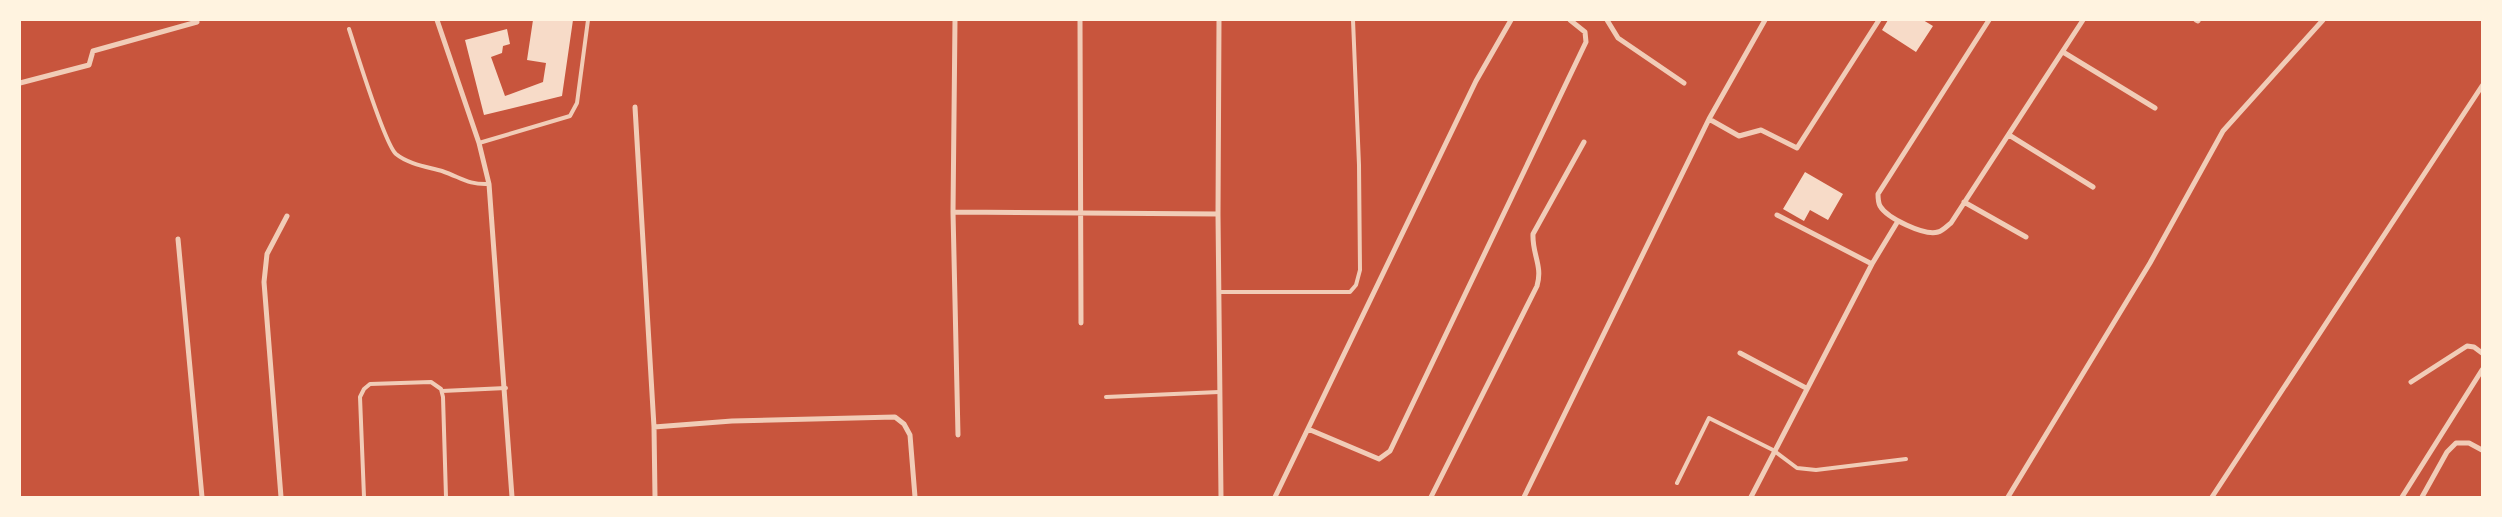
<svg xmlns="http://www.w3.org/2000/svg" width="2502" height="517" font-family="'DM Sans',sans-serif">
<rect width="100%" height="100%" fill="#c8553d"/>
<path fill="#f7dbc8" d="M533 20H573L562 96 484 115 465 40 507 29 510 44 503 46 502 53 491 57 505 96 543 82 546 63 527 60Z
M1888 20H1923L1933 26 1916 52 1882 30Z
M1805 172 1843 194 1828 220 1810 210 1804 221 1783 209Z"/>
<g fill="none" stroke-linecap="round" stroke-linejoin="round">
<path stroke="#f1ccb7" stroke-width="4" d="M349 29C356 50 384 143 396 154 408 164 428 167 442 171 462 178 468 185 489 184
M479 143 570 116 577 103 588 20
M1220 292H1350L1356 285 1360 270 1359 165 1353 20
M442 391 506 388
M1106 397 1219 392
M1677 483 1709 418 1773 450 1797 468 1816 470 1906 459
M364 497 360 397 364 389 370 384 431 382 441 389 443 397 446 497"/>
<path stroke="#f1ccb7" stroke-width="5" d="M437 20 479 143 489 184 512 497
M1080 20 1081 323
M1219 20 1218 214 1221 497
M1607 20 1618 38 1684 83
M1989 20 1878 194C1878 198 1878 202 1880 206 1887 218 1924 236 1938 232 1943 231 1947 226 1951 223L2083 20
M2196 20 2198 21
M2063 52 2155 108
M20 83 89 65 93 51 197 22
M635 107 654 427
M1709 119 1739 136 1761 130 1797 148 1879 20
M2009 135 2093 187
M1964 202 2026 237
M953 212 955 20
M1777 215 1872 264
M178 239 202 497
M1740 353 1806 388
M2411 382 2467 346 2474 347 2482 353
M1308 429 1379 459 1390 451 1586 42 1585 32 1570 20
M958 435 953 212 1218 214
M281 497 264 282 267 254 287 216
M655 497 654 427 732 421 895 417 904 424 910 435 915 497
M1275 497 1476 81 1511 20
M1431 497 1537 286C1543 266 1532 254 1533 234L1584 142
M1524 497 1709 119 1765 20
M1751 497 1872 264 1898 221
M2008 497 2150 263 2223 131 2323 20
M2212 497 2482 86
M2402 497 2482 370
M2422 497 2447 452 2456 443H2469L2482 450"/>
</g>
<rect width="2502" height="517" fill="none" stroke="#fff3e0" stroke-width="42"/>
</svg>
